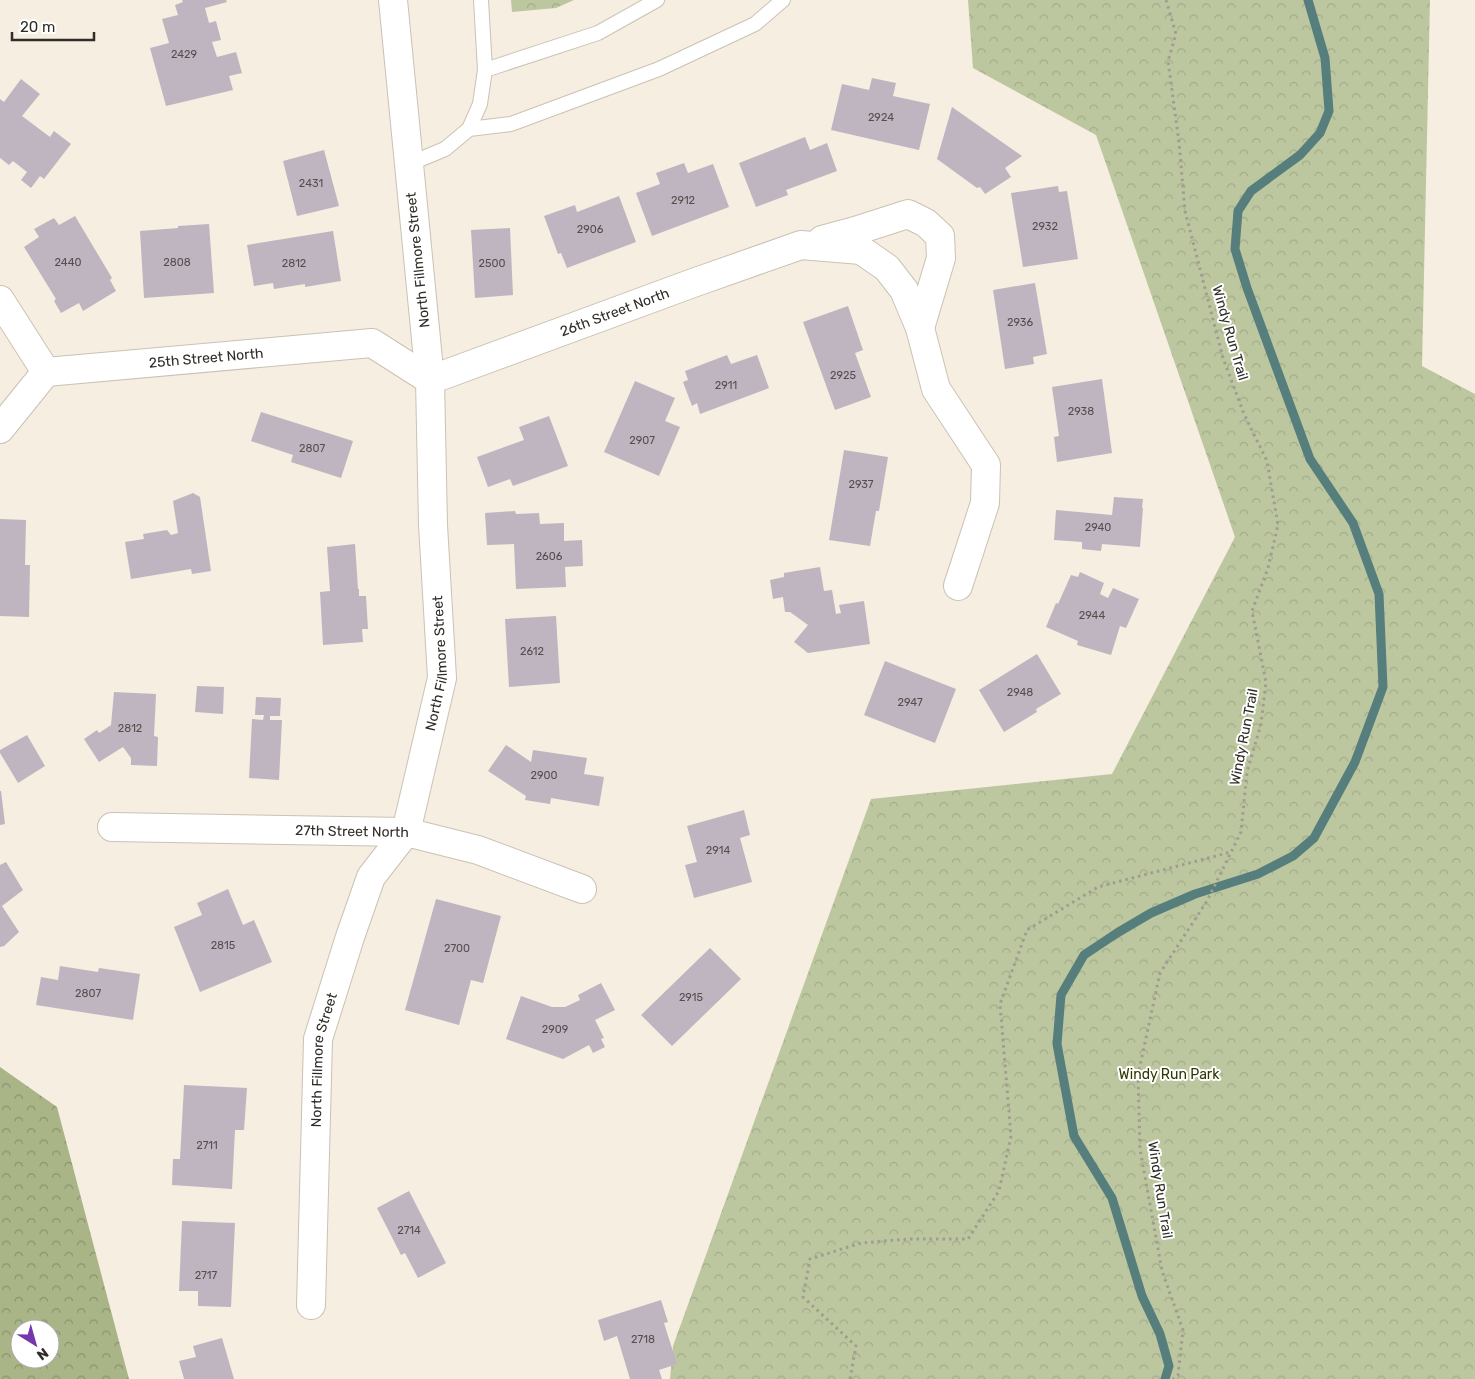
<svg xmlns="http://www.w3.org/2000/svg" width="1475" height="1379" font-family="Rubik,sans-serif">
<defs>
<pattern id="forest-crowns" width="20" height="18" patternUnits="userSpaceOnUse" patternTransform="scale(1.25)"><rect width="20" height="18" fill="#a9b487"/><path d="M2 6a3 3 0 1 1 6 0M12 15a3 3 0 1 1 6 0" fill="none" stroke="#8a936e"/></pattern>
<pattern id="park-crowns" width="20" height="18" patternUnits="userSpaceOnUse" patternTransform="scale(1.25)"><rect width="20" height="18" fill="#bdc79f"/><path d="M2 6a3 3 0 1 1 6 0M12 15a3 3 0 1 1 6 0" fill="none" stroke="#a3ab89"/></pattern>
</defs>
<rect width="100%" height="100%" fill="#f6eee0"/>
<path fill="url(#forest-crowns)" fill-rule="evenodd" d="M0 1067 57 1107 129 1379H0ZM20 1329H50V1359H20Z"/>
<path fill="url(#park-crowns)" d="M511 0H574L556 8 512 12Z
M968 0H1430L1422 366 1475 394V1379H670L673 1346 871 799 1112 774 1235 537 1096 135 973 68Z"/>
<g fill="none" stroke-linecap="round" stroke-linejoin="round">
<path stroke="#557e7d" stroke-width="9" d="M1165 1379 1169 1366 1160 1334 1142 1296 1112 1198 1074 1136 1057 1044 1061 995 1084 955 1117 933 1151 913 1195 894 1258 874 1293 856 1314 838 1355 762 1383 687 1379 594 1353 523 1310 459 1247 288 1235 249 1238 211 1251 191 1300 155 1320 133 1329 111 1325 58 1308 0"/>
</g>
<path fill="#beb5c1" d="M182 0H226L227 2 205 8 209 23 216 21 221 40 212 42 217 57 236 52 242 73 229 76 233 90 166 106 150 48 169 43 162 19 178 15 175 5 183 2Z
M872 78 896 83 893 96 930 104 919 150 831 130 842 84 869 90Z
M21 79 40 94 22 116 50 137 54 131 71 144 44 179 40 176 31 188 21 180 27 172 13 161 9 165 0 158V99L4 102Z
M952 107 1022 156 1005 168 1011 177 985 194 980 187 977 188 937 159Z
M805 137 810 150 827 143 837 171 786 190 788 195 756 207 739 163Z
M324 150 339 206 297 216 283 161Z
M684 163 688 173 713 164 729 207 652 236 636 193 660 184 656 173Z
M1058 186 1059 192 1067 191 1078 259 1023 267 1011 193Z
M619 196 636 242 567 268 561 253 558 254 544 216 575 205 577 212Z
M75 216 112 278 110 280 116 291 83 311 79 303 61 313 54 301 56 299 24 247 39 237 34 229 54 218 59 225Z
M209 224 214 293 144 298 140 231 178 228V226Z
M510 228 513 295 475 298 471 230Z
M333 231 341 281 305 287V284L274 289 273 283 254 286 247 245Z
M1035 283 1047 354 1033 357 1034 364 1005 369 993 290Z
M848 306 863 350 855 353 871 397 835 410 803 322Z
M727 355 731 364 757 355 769 388 700 414 697 403 692 406 683 382 688 380 685 371Z
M1102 379 1112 453 1057 462 1054 437 1059 436 1052 387Z
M635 381 675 398 665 421 680 427 659 476 604 452Z
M261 412 353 441 341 478 291 462 293 455 251 441Z
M549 416 568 466 513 486 510 479 488 487 477 457 524 440 519 427Z
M844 450 888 457 879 511H876L870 546 829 540Z
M193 493 200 497 211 571 192 574 191 569 131 579 125 542 144 539 143 534 167 530 171 535 178 533 173 501Z
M1114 497 1143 499 1142 508H1143L1140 547 1102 544 1101 551 1082 549V542L1054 540 1056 510 1112 515Z
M515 511 516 514 539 513 540 524 564 523V541L582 540 583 566 565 567 566 587 516 589 514 544 487 545 485 513Z
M0 519 26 520 25 565H30L29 617 0 616Z
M355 544 358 589H359V596H366L368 629H362L363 642 323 645 320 592 330 591 327 547Z
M820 567 824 591 832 590 836 614 841 613 839 605 864 601 870 644 808 653 794 642 808 625 790 612H785L783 597 773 599 770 580 784 577V573Z
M1080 572 1104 583 1100 594 1108 598 1113 588 1139 599 1126 628 1120 626 1111 655 1077 645 1078 641 1046 627 1056 603 1058 604 1071 575 1078 577Z
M556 616 560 683 509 687 505 619Z
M1037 654 1061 694 1036 709 1037 712 1004 732 979 690Z
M885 661 956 689 935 743 864 715Z
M197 686 224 687 223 714 195 712Z
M114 692 156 694 154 736 158 737 157 766 131 765V758L123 747 99 762 84 739 97 730 99 733 111 725Z
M256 697 281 698 280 716H270V720H282L279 780 249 778 252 719 263 720 264 715H255Z
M27 735 45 766 18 783 0 753V750Z
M506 745 531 762 533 750 587 758 584 774 604 777 599 806 551 798 550 804 525 800 526 796 488 771Z
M0 791H1L5 824 0 825Z
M744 810 750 835 740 838 752 882 694 898 685 865 697 862 687 826Z
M6 862 23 890 2 906 19 932 4 946 0 947V865Z
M228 889 243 925 254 920 272 962 200 992 174 927 202 915 197 903Z
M436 899 501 916 483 983 471 980 459 1025 405 1010Z
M710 948 741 979 672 1046 641 1015Z
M60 966 98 972 99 968 140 974 133 1020 36 1005 41 977 58 980Z
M601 983 615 1010 595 1020 604 1038 601 1039 605 1047 593 1053 589 1045 563 1059 506 1039 521 996 552 1007H565L580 1000 578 995Z
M184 1085 247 1088 244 1130H235L232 1189 172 1185 173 1159H180Z
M409 1191 446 1263 418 1278 405 1253 401 1255 377 1208Z
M182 1221 235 1223 231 1307 198 1306V1291H179Z
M661 1300 668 1322 664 1323 677 1364 659 1370 662 1379H630L617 1336 604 1341 598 1320Z
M222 1338 234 1379H184L179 1361 196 1357 193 1346Z"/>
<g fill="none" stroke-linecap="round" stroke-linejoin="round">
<g stroke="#cac2b4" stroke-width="16">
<path id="service" d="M485 70 598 33 657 0
M469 129 511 124 659 69 755 24 783 0
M409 164 445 149 469 129 480 104 485 70 481 0"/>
</g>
<g stroke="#cac2b4" stroke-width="30">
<g id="minor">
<path d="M822 240 855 231 908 214 926 223 940 236 941 258 920 328"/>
<path d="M0 300 46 372"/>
<path id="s1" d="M0 429 46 372 372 343 430 380 693 283 801 245 861 250 887 268 904 290 920 328 936 389 986 465 985 503 958 586"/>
<path id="s2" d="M112 827 406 832 478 850 582 889"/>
<path id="s3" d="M311 1305 318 1039 350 937 371 877 406 832 442 678 433 525 430 380 393 0"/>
</g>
</g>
<path stroke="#a19b91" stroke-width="3" stroke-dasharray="2.5 4" stroke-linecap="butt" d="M1166 0 1176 34 1168 61 1179 142 1185 211 1223 358 1244 414 1267 461 1278 525 1268 568 1252 611 1266 682 1261 724 1247 772 1241 832 1207 901 1160 973 1138 1075 1140 1149 1162 1271 1183 1330 1178 1375 1173 1379
M850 1379 856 1346 803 1297 810 1259 861 1243 909 1239H968L999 1191 1011 1136 1000 1004 1027 930 1098 887 1231 852"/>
<use href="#service" stroke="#fff" stroke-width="14"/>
<use href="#minor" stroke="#fff" stroke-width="28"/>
</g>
<g text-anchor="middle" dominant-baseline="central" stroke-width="4" stroke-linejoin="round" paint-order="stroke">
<g font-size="11" fill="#544f4e">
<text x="184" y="54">2429</text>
<text x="881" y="117">2924</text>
<text x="311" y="183">2431</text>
<text x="683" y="200">2912</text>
<text x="1045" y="226">2932</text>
<text x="590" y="229">2906</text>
<text x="68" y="262">2440</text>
<text x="177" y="262">2808</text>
<text x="294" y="263">2812</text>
<text x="492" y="263">2500</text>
<text x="1020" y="322">2936</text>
<text x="843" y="375">2925</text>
<text x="726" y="385">2911</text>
<text x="1081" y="411">2938</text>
<text x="642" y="440">2907</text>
<text x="312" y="448">2807</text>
<text x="861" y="484">2937</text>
<text x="1098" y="527">2940</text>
<text x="549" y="556">2606</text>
<text x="1092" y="615">2944</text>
<text x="532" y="651">2612</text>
<text x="1020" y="692">2948</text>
<text x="910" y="702">2947</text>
<text x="130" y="728">2812</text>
<text x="544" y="775">2900</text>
<text x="718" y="850">2914</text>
<text x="223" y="945">2815</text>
<text x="457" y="948">2700</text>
<text x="88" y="993">2807</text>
<text x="691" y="997">2915</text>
<text x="555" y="1029">2909</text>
<text x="207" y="1145">2711</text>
<text x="409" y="1230">2714</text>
<text x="206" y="1275">2717</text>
<text x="643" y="1339">2718</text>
</g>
<g font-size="14" fill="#302d28" stroke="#fff">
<text transform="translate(418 260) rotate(-96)">North Fillmore Street</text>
<text stroke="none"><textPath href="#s1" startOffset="666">26th Street North</textPath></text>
<text transform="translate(1230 333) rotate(74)">Windy Run Trail</text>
<text stroke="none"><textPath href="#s1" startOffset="234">25th Street North</textPath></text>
<text stroke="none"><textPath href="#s3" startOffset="666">North Fillmore Street</textPath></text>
<text transform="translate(1244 737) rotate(-79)">Windy Run Trail</text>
<text stroke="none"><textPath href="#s2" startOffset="240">27th Street North</textPath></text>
<text stroke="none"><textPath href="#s3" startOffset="246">North Fillmore Street</textPath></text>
<text transform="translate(1160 1190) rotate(81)">Windy Run Trail</text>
</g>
<g font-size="14" fill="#2e3700" stroke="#fff">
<text x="1169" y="1074">Windy Run Park</text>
</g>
</g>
<g transform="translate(35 1344) rotate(143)"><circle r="24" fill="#ffffff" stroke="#acaba9"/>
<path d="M0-4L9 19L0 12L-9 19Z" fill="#7537ac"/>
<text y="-8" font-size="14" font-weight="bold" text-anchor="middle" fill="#302d28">N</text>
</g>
<path d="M12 32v8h82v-8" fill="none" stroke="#302d28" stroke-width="2.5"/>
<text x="20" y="32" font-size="15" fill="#302d28" stroke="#ffffff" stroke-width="4" paint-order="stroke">20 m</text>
</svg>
